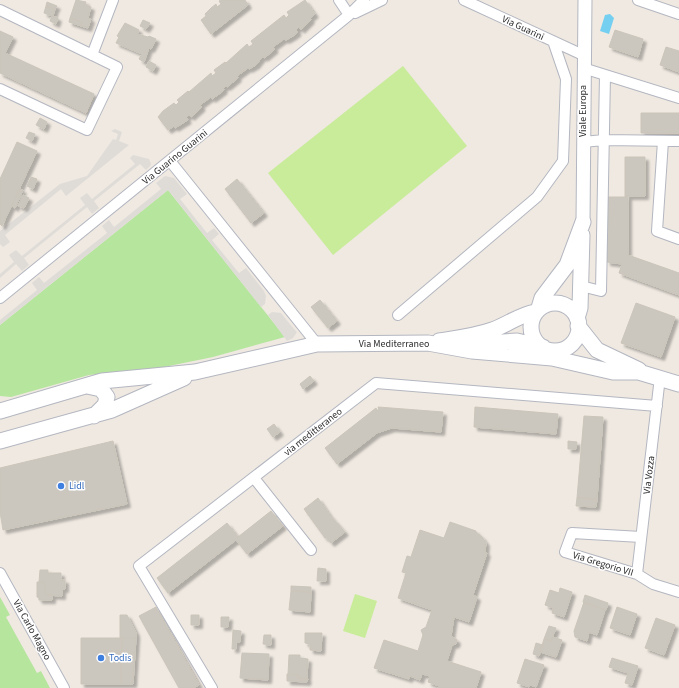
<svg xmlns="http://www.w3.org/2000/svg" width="679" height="688" font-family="'Source Sans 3',sans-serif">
<defs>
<filter id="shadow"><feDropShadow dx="3.5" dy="3.5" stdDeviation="1" flood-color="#0004"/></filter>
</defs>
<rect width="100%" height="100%" fill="#efe9e1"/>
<path fill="#b6e59e" d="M168 190 285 337 213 357 164 367 89 375 11 397 0 396V325Z
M0 597 10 615 6 617 37 673 41 671 50 688H0Z"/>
<path fill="#c9ec9a" d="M403 66 467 146 333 255 268 173Z
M355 594 377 601 365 638 343 631Z"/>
<path fill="#dfdcd8" d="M115 129 122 132 119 141 129 145 66 196 61 189 5 235 10 242 3 247 0 244V231L60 184 87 176 113 139 116 140 118 134 111 131Z
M133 155 149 159 151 164 150 166 146 170 140 164 94 201 99 208 92 214 87 207 24 258 29 265 22 271 16 264 0 278V274L14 262 9 255 16 250 22 256 85 205 80 198 87 193 92 199 135 164 130 158Z
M165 176 174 178 187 194 180 199 207 233 214 228 219 234 212 240 239 273 246 268 264 291 266 296 265 304 261 307 168 190 0 325V320L37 290 32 283 39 277 44 283 107 233 102 226 109 220 114 227 161 189 156 183Z
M272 312 281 313 294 329 297 332 293 338 287 341 268 315Z"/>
<path fill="#75cff0" d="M610 14 614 18 609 34 600 31 605 15Z"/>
<path fill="#cbc7bf" stroke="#cbc5ba" filter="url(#shadow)" d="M76 0 86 2 85 5 91 7 88 18 91 19 88 28 81 26 82 22 70 18Z
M221 0H245L248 5 211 34 201 20 206 16 205 14 211 8 216 4 217 7 221 4 219 1Z
M305 0 315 14 310 18 311 20 301 30 299 27 296 30 298 32 293 36 286 40 284 39 273 47 275 49 268 55 264 58 263 56 256 65 249 69 248 68 237 76 238 78 227 87 226 86 223 88 224 90 219 94 212 99 211 97 200 105 202 107 191 117 189 115 186 117 188 120 183 123 175 128 174 126 168 130 158 117 163 111 174 103 176 105 179 102 177 100 188 91 189 92 211 73 212 76 216 73 214 70 225 62 226 63 247 44 249 47 253 44 251 41 284 15 286 18 289 15 287 12Z
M47 2 57 6 55 9 46 6Z
M46 6 55 9 53 16 58 18 56 24 50 21 52 16 44 13Z
M70 18 82 22 81 26 69 22Z
M143 20 150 23 146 29 140 26Z
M125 23 139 30 137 34 148 37 149 36 156 39 151 49 149 48 144 62 139 59 142 54 116 43 119 37 117 36Z
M615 30 643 39 638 57 609 47Z
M0 31 13 37 5 53 94 94 86 113 0 73Z
M666 47 679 51V72L660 65Z
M149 61 156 65 153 71 146 67Z
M641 113H679V133H641Z
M40 118 47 122 44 129 36 125Z
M29 132 35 134 32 141 26 138Z
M17 142 37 151 2 226 0 224V179Z
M625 157H645V196H625Z
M31 177 37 179 33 189 27 186Z
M237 179 264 213 251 223 225 189Z
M20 189 23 190 15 208 12 206Z
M23 195 29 198 24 208 18 206Z
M625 196H628V255L679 273V295L619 273 622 264 607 262 608 197H625Z
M320 300 337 321 328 328 311 307Z
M636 303 675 317 661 357 621 343Z
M310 376 314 381 303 389 300 384Z
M378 407 443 412 441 432 392 428 377 433 337 464 325 448 376 408 377 410H379Z
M475 407 558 414 556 434 474 427Z
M584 416 603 417 597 499 577 498Z
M274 424 280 432 273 437 267 429Z
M113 441 127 504 3 530 0 512V468Z
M568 441 577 442 576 449H568Z
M318 498 329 514 345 532 331 543 326 537 325 538 304 509Z
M577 498 597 499 596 507 576 506Z
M271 511 283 526 247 554 236 540 168 593 157 578 227 523 238 537Z
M450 522 476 531V532L482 537 486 543 485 552 487 553 473 595 477 597 469 622 454 617 451 636 457 640 456 644 452 645 447 661 481 672 476 688H438L439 686 428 682 430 676 422 674 420 680 410 676 409 679 374 668 384 640 418 651 423 635 421 630 426 627 432 610 398 598 406 573 402 572 407 556 411 557 420 530 444 538Z
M318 568 326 569V581H317Z
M40 570H48V573H61V580H65V589H62V596L45 595V582H39Z
M37 582H45V595H52V600H39V598L37 597Z
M291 586 311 587V592L291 591Z
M560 588 572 592 564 617 552 613 553 608 545 605 550 590 559 593Z
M291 591 311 592 310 612 289 610Z
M585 595 608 603 606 610 583 602Z
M584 602 605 610 597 635 589 632 587 641 575 637 574 631Z
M156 607 199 685 193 688H179L139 616Z
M617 607 637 614 630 635 610 628Z
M120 615H127L136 633V638H120Z
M191 615H199V625H191Z
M221 617H229L228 627H221Z
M656 618 675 625 664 655 645 648Z
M549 626 556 628 551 641 544 639Z
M233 630 241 631 240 642H236V649H232Z
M305 633H322L321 651 310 650V644L305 643Z
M264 635H271V645L263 644Z
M553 637 562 640 556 657 540 652 544 639 551 641Z
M81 638H122L121 684H81Z
M122 638H136L133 684H121Z
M536 643 543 645 539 656 533 654Z
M242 653 269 654 268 680 240 678Z
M289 655H300V658L308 659 307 679 298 678 299 675 288 674Z
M612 658 638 666 632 685 625 683 628 673 609 667Z
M525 659 544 665 536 687 530 685 529 687 517 683Z
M287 674 299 675 298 678 308 679 307 682 287 681Z"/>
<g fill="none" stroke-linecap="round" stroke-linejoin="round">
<g stroke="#b4b7c1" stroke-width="12">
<path id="minor" d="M339 0 349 15
M464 0 583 55
M638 0 679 14
M0 10 117 67 87 130 0 89
M355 13 382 0
M92 55 113 0
M583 68 679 98
M663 141 657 231 679 239
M583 142 604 140 679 141
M170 161 317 344
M581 286 601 291 605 75
M0 298 349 15 364 0
M398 315 537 197 563 161 566 79 553 41
M254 478 311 550
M641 537 572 533 565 552 637 574 653 584 679 592
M0 573 64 688
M637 574 660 377
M212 688 139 566 376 383 657 406"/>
</g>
<g stroke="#b4b7c1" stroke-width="15">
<path id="tertiary" d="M583 222 585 0"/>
</g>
<g stroke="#b4b7c1" stroke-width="17">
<path id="secondary" d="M531 327a24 24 0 1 1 48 0a24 24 0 1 1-48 0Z
M539 308 542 298 567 265 583 222
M577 318 580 308 582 235
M578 326 597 350 639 370
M439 341C457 338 475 336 492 330 507 325 519 315 535 312
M473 344 517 341 543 347
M632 370 679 384
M87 386 101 389 107 397 105 405 94 416
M0 411 102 381 195 372 317 344 428 343 472 351 552 358 613 372H641
M0 441 112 410 184 378"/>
</g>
<use href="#minor" stroke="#fff" stroke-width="10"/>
<use href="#tertiary" stroke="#fff" stroke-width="13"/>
<use href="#secondary" stroke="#fff" stroke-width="15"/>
</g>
<g fill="#3f7fe0" stroke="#fff" stroke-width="1.5">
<circle cx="61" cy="486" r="4"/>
<circle cx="101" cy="658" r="4"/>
</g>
<g text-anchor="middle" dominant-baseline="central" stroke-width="3" stroke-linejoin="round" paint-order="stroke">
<g font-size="10" fill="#2e2e2e" stroke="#fff">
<text transform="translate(523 28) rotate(25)">Via Guarini</text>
<text transform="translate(583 111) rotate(-90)">Viale Europa</text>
<text transform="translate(175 157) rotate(-39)">Via Guarino Guarini</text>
<text x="394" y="344">Via Mediterraneo</text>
<text transform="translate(313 432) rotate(-38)">via meditteraneo</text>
<text transform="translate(649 475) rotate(-83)">Via Vozza</text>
<text transform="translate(603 564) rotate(17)">Via Gregorio VII</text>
<text transform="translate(32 630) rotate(61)">Via Carlo Magno</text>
</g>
<g font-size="10" fill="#366cbe" stroke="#fff" text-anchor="start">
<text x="69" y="486">Lidl</text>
<text x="109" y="658">Todis</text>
</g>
</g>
</svg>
